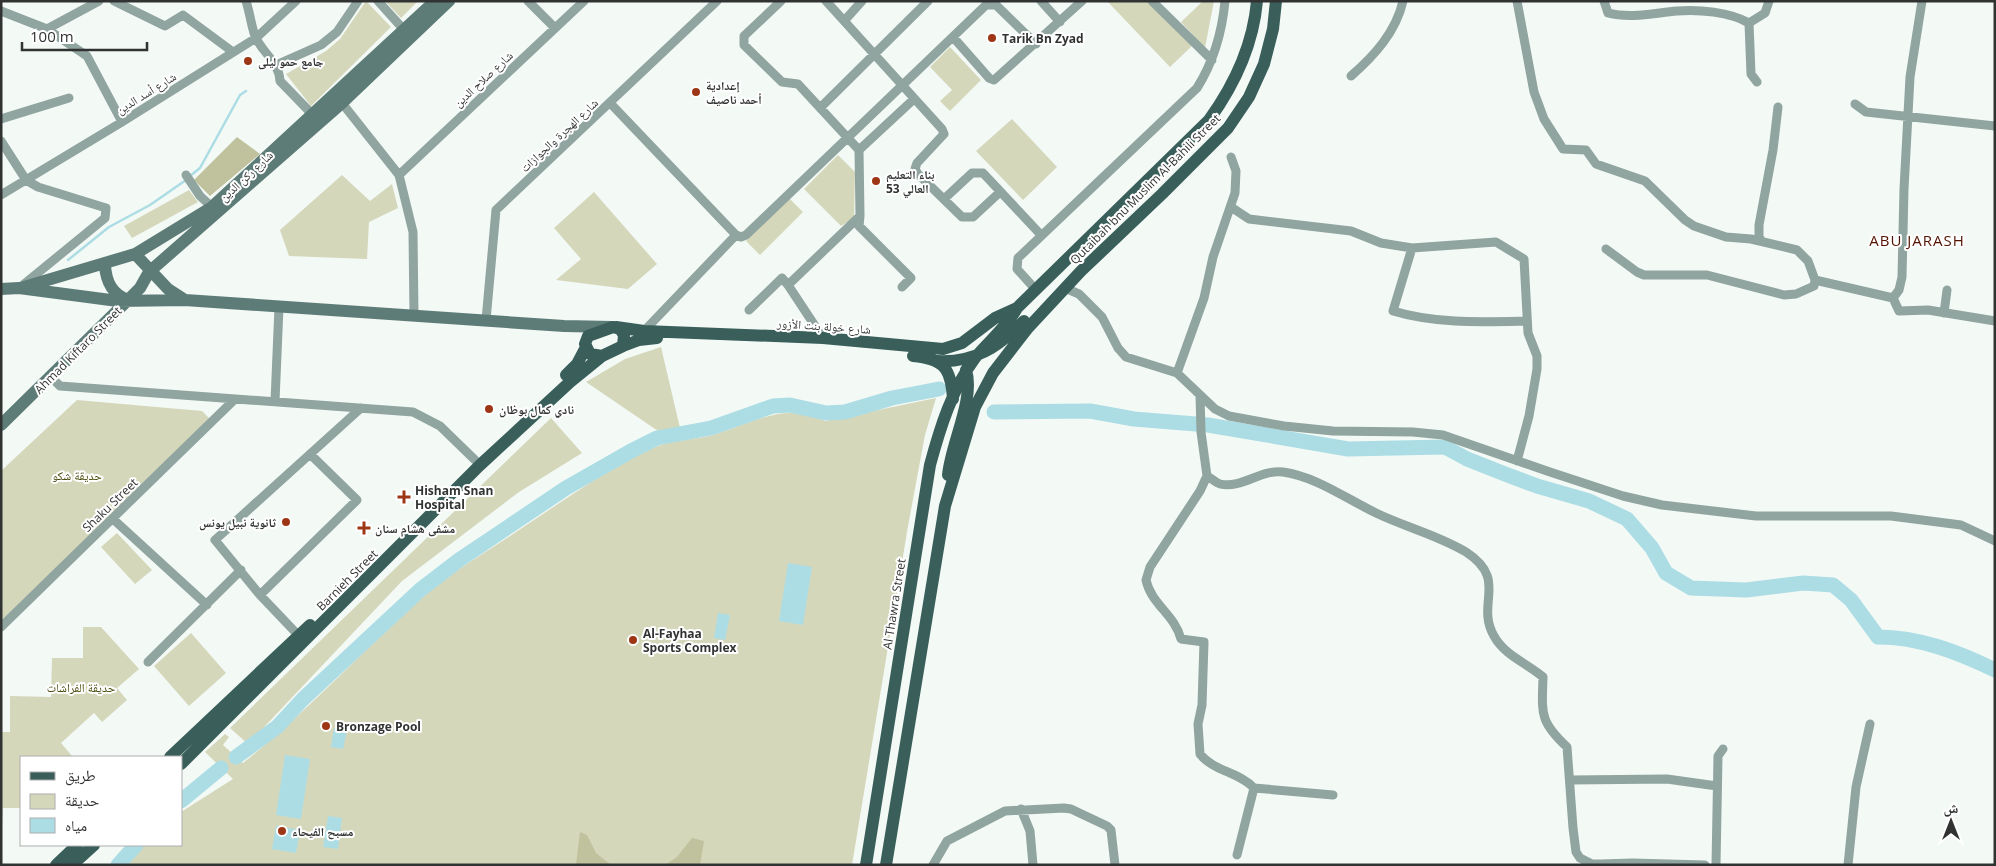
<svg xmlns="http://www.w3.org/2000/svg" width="1996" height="866" font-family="'Open Sans','Noto Naskh Arabic',sans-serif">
<rect width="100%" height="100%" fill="#f3f9f5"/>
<path fill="#d5d7bb" d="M366 1 391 27 311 106 286 74 326 51 340 39Z
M385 1H418L401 18Z
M1107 1H1149L1193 45 1170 67Z
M1203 1H1214L1205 48 1181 22Z
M950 47 981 80 950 111 940 101 952 90 930 67Z
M1012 119 1057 167 1023 200 976 151Z
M838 155 855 172 854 218 841 226 804 189Z
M342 175 370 201 392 184 398 208 369 222 367 259 289 256 280 230Z
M189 190 198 202 132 238 124 226Z
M594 192 657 264 628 289 556 280 581 259 554 228Z
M789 198 803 212 760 255 746 241Z
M661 347 680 428 661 433 586 382 625 359Z
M936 398 925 435 908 526 852 865H126L144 845H181V812L233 779 205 752 225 734 229 737 223 745 243 763C307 712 362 651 423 597 451 572 485 553 516 532 562 502 607 468 658 446 675 439 696 440 713 435 753 423 784 401 825 421Z
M77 400 202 411 210 419 1 621 2 470Z
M551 418 582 453 519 492 402 581 248 744 230 728Z
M117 533 152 570 135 584 101 547Z
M83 627H101L139 669 117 688 127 700 102 722 94 713 61 743 72 756 70 757H21V808H3L1 842V732H10V696L51 697 52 658H83Z
M191 633 226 673 189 706 154 666Z"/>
<path fill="#bfc29c" d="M237 137 260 154 210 196 194 180Z
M580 832 587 835 596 853 611 865H576Z
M692 838 704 841 700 865H665L677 857Z"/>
<path fill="#acdde5" d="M788 563 812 567 803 625 779 621Z
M718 613 730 615 725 640 714 638Z
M334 728 347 730 343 749 331 747Z
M285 755 310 759 301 819 276 815Z
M328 816 342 818 338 849 323 847Z
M276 826 300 830 296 853 272 849Z"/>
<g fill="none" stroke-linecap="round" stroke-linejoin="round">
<path stroke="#acdde5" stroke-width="2.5" d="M190 176 200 168 240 95 246 91
M68 260 109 227 150 205 186 180"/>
<path stroke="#acdde5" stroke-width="15" d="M994 412 1090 411 1134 419 1208 425 1348 449 1445 447 1467 459 1505 474 1537 486 1589 501 1627 519 1652 548 1666 573 1691 588 1746 590 1803 583 1833 585 1851 600 1878 637C1919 637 1958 652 1995 670
M236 757 277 727 303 699 420 590 459 560 566 488 631 451 657 438 711 428 773 406 790 405 826 413 845 412 892 398 939 389
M181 801 221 768
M118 865 136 845"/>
<path stroke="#90a4a0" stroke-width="9" d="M114 1 165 26 183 15 233 52
M246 1C250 13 251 25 255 36 262 53 279 61 280 81L312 114
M378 1 405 31
M528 1 555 28
M781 1 744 36V45L782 82 798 84 859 150 914 99
M826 1 942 129 944 134 917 163 915 169 918 174 962 217H973L1000 192
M1041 1 1060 22
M1152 1 1212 60
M1517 1 1534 92 1544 119 1563 149 1586 150 1596 164 1645 181 1685 220 1694 226 1726 237 1751 239 1797 250 1808 261 1815 280 1814 286 1796 294 1784 295 1707 275H1644L1637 272 1606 249
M1604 1 1608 13C1631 19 1654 13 1677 11 1698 9 1730 12 1749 23
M1 11 47 29 87 56 122 122
M845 20 862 1
M1749 23 1751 74 1757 82
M1749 23 1765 13 1769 1
M47 29 99 1
M953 37 989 78 994 80 1082 1
M276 65 321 45 337 32 358 1
M1351 76C1374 56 1396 32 1403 1
M342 103 399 175 413 232 414 315
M611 104 736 235 741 237 746 235 986 5H996L1036 44
M1855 104 1866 112 1995 126
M820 108 928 1
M1 119 69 98
M1 141 26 180 38 187 106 208 105 218 23 285
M859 150 860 216
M186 175 200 196 212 207
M399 175 584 1
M1 195 122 122 256 38 296 1
M944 199 972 173H983L1041 235
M1231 207 1249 219 1351 231 1381 243 1412 248 1496 242 1524 259 1528 333 1537 356V369L1529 416 1517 461
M1761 241 1759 236V225L1773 150 1778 107
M1412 248 1393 311C1436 324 1482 322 1527 321
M1815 280 1893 298
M788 285 823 338
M1065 288 1079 294 1102 317 1118 348 1126 357 1177 373 1215 409 1229 416 1284 426 1333 431 1413 432 1443 435 1550 472 1623 496 1662 505 1756 516H1891L1961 525 1995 541
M1036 290 1017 269 1018 258 1197 88C1214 61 1222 33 1225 1
M1893 298 1899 290 1902 277 1904 189 1910 77 1922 1
M1893 298 1899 311 1928 310 1995 321
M749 310 782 278 788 285 860 216 859 226 911 278 902 287
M1944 313 1947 290
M486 320 496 210 717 1
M644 331 736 235
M1177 373 1204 298 1213 257 1235 193 1236 171 1231 157
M51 377 60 386 413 412 440 426 475 460
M1200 395 1201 432 1207 476 1200 491 1150 567 1146 580C1151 604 1175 615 1181 639L1204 642 1202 705 1198 724 1200 754C1213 771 1239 772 1254 788
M275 401 279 307
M1207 476C1211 478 1216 483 1220 484 1242 489 1261 469 1283 472 1317 477 1345 498 1376 513 1405 527 1438 535 1466 552 1509 580 1475 603 1494 636 1505 656 1527 663 1543 677 1542 713 1539 721 1567 747L1573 828 1576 852 1580 858 1592 864H1601L1632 863 1705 865
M113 519 207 605
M260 595 357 500 310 454
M1 627 235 399
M299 636 260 595 215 540 361 408
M148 662 241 570
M1571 780 1667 779 1717 786
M1254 788 1333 795
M1021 809 1030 831 1033 865
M1237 855 1254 788
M933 865 947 841 1005 811 1064 808 1071 809 1107 826 1111 830 1115 865
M1716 865 1718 756 1723 749
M1848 865 1856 787 1870 724"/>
<path stroke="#5e7c77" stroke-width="12" d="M135 254 168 289 185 300
M105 265C106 282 112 294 128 300
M24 287 135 254 212 207 435 1
M1 289 19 288 118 301 185 300 564 326 612 327
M1 425 128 300 140 288 149 272 342 103 449 1"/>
<path stroke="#3a5f5a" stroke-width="12" d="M613 327 620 329 624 335 623 346 602 356 590 354 585 344 588 336Z
M616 327 644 331 823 338 943 349 962 343 995 318 1017 308
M623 346 639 340 657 338
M913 356C945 359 951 369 953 399
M937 361C975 363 998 347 1024 321
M566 375 577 364 586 347
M948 475C951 443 975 399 966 370
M170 757 310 625
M181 764 479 466 570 382 602 356
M56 865 77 845
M72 865 94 845
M866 865 930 465C940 428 952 389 975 358 989 341 1006 328 1017 308L1209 120C1235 84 1253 46 1257 1
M886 865 945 506 975 407 993 373 1027 329 1081 271 1162 194 1228 128 1249 97 1264 64 1273 29 1276 1"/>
</g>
<g fill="#9d3615" stroke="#fff" stroke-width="2">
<circle cx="992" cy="38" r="5"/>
<circle cx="248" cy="61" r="5"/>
<circle cx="696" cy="92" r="5"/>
<circle cx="876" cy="181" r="5"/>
<circle cx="489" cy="409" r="5"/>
<path d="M401.5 489.5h5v5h5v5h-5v5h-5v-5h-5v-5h5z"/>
<circle cx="286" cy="522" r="5"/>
<path d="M361.5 520.5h5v5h5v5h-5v5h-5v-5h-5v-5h5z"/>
<circle cx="633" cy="640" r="5"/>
<circle cx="326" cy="726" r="5"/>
<circle cx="282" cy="831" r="5"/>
</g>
<g text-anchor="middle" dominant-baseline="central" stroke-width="4" stroke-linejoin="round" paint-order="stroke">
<g font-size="12" font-weight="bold" fill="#313332" stroke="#fff" text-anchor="start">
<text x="1002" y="38">Tarik Bn Zyad</text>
<text x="258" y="61">جامع حمو ليلى</text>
<text x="706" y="85">إعدادية<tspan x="706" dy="14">أحمد ناصيف</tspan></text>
<text x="886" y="174">بناء التعليم<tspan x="886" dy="14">العالي 53</tspan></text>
<text x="499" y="409">نادي كمال بوظان</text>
<text x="415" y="490">Hisham Snan<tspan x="415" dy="14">Hospital</tspan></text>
<text x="276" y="522" text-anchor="end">ثانوية نبيل يونس</text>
<text x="375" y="528">مشفى هشام سنان</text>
<text x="643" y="633">Al-Fayhaa<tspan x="643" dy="14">Sports Complex</tspan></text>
<text x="336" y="726">Bronzage Pool</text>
<text x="292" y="831">مسبح الفيحاء</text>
</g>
<g font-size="12" fill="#313332" stroke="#fff">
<text transform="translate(483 79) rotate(-43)">شارع صلاح الدين</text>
<text transform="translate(146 93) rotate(-32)">شارع أسد الدين</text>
<text transform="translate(559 135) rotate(-43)">شارع الهجرة والجوازات</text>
<text transform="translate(246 176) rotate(-43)">شارع ركن الدين</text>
<text transform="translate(1145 189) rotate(-45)">Qutaibah bnu Muslim Al-Bahili Street</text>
<text transform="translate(824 326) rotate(4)">شارع خولة بنت الأزور</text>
<text transform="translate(78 350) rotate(-45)">Ahmad Kiftaro Street</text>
<text transform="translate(110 505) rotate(-44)">Shaku Street</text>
<text transform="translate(347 580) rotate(-45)">Barnieh Street</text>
<text transform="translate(894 604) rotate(-81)">Al Thawra Street</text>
</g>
<g font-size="12" fill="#4b4c0d" stroke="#fff">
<text x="77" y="475">حديقة شكو</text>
<text x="81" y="687">حديقة الفراشات</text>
</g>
<g font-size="15" letter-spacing="1" fill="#541300" stroke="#fff">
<text x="1917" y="240">ABU JARASH</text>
</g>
</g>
<rect width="1996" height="866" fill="none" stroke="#313332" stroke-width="5"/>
<rect x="20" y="756" width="162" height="90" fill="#ffffff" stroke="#adadad"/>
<rect x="30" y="772" width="25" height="8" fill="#3a5f5a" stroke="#adadad"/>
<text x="65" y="781" font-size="15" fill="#313332">طريق</text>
<rect x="30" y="794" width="25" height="15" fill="#d5d7bb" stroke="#adadad"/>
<text x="65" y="806" font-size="15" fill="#313332">حديقة</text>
<rect x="30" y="818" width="25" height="15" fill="#acdde5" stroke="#adadad"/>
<text x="65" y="831" font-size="15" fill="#313332">مياه</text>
<g transform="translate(1951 821)" stroke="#ffffff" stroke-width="4" paint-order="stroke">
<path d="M0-4L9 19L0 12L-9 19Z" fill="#313332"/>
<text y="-8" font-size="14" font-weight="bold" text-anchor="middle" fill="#313332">ش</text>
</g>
<path d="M22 42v8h125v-8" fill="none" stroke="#313332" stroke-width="2.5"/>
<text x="30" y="42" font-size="15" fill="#313332" stroke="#ffffff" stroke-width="4" paint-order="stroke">100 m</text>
</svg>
